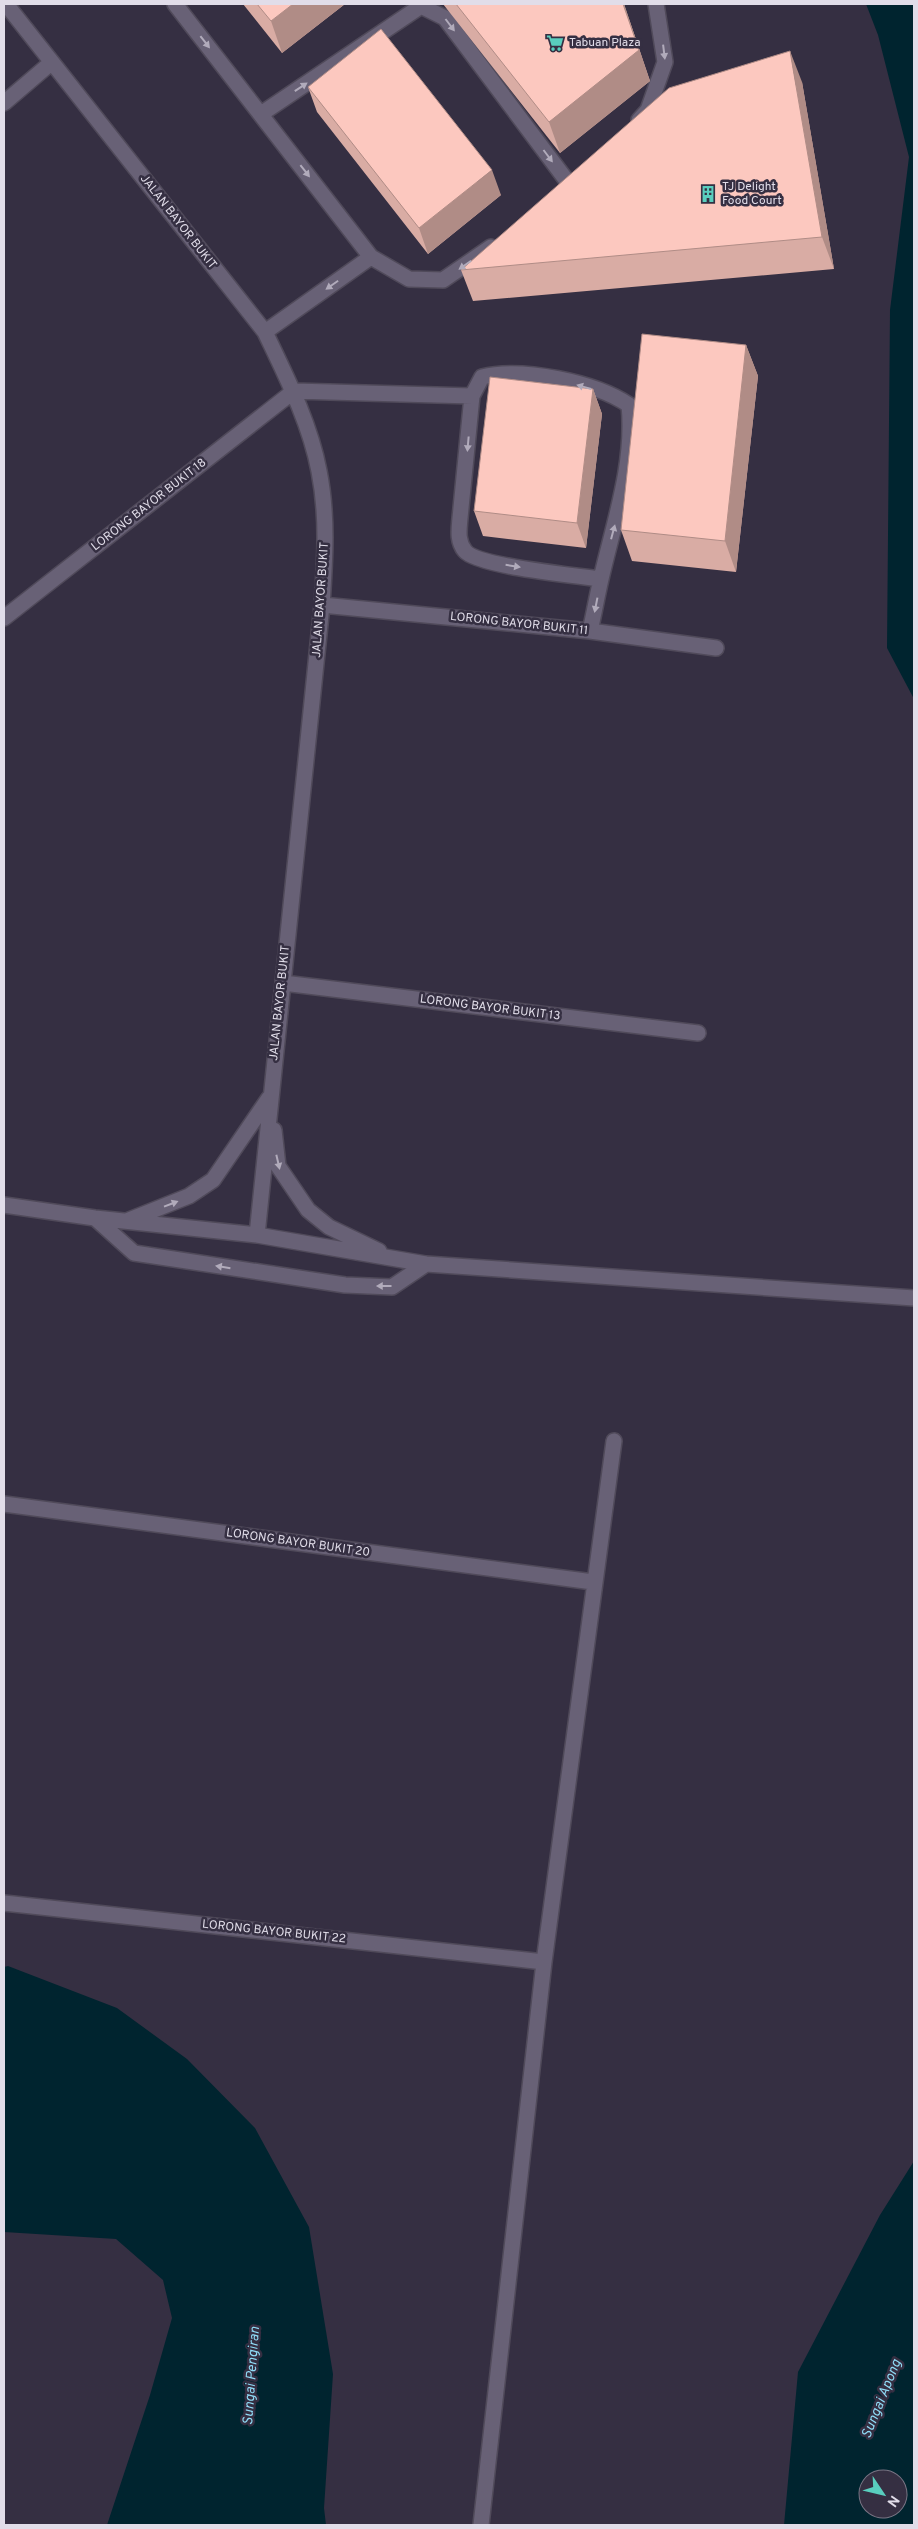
<svg xmlns="http://www.w3.org/2000/svg" width="918" height="2529" font-family="Overpass,sans-serif">
<rect width="100%" height="100%" fill="#352f42"/>
<path fill="#00242f" fill-rule="evenodd" d="M866 4H914V699L887 648 890 310 909 157 878 35Z
M8 1966 117 2008 187 2059 255 2128 309 2227 333 2374 324 2508 326 2525H107L150 2395 172 2318 163 2280 116 2239 4 2232V1967Z
M914 2161V2525H784L798 2372 880 2215ZM868 2479H898V2509H868Z"/>
<g fill="none" stroke-linecap="round" stroke-linejoin="round">
<g stroke="#504a5a" stroke-width="18">
<path id="minor" d="M6 4 265 332C286 376 310 423 319 471 328 516 325 560 322 605L257 1235
M175 4 371 257 409 279 443 280 491 247
M4 103 52 62
M261 114 421 6 445 18 573 189
M639 120 648 110 665 62 656 4
M265 332 371 257
M322 605 590 631 716 648
M4 618 294 391 472 396
M590 631C594 614 597 596 601 579 614 522 635 463 629 405 595 382 522 367 482 377L472 396 460 518C459 530 457 541 465 551 477 566 577 576 601 579
M283 983 698 1033
M274 1130 278 1166 308 1210 329 1227 379 1251
M4 1205 95 1218 257 1235 426 1264 914 1298
M95 1218 134 1253 345 1285 392 1287 426 1264
M129 1220 189 1196 213 1180 269 1098
M4 1504 593 1582
M4 1903 544 1962
M481 2525 544 1962 614 1441"/>
</g>
<use href="#minor" stroke="#686176" stroke-width="15"/>
</g>
<path fill="#d9aca4" d="M243 4H345L282 53Z
M443 4H624L650 81 560 153Z
M802 82 834 269 473 301 461 270Z
M308 87 501 195 428 254 317 112Z
M746 345 758 376 736 572 632 561 621 530Z
M593 389 602 414 586 548 483 536 474 511Z"/>
<path fill="#b08c86" d="M293 4H345L282 53 271 21Z
M623 4H624L650 81 560 153 549 122Z
M790 51 802 82 834 269 822 237Z
M492 170 501 195 428 254 419 228Z
M746 345 758 376 736 572 725 541Z
M593 389 602 414 586 548 577 523Z"/>
<path fill="#fcc8bf" stroke="#b08c86" d="M257 4H293L271 21Z
M456 4H623L639 50 549 122Z
M381 29 492 170 419 228 308 87Z
M790 51 822 237 461 270 669 88Z
M642 334 746 345 725 541 621 530Z
M490 377 593 389 577 523 474 511Z"/>
<defs><path id="oneway-solid" d="M-6-.8H1V-3.2L6.5 0L1 3.2V.8H-6Z" transform="scale(1.25)"/></defs>
<g fill="#b1abbb">
<use href="#oneway-solid" transform="translate(450 25) rotate(53)"/>
<use href="#oneway-solid" transform="translate(205 42) rotate(52)"/>
<use href="#oneway-solid" transform="translate(664 52) rotate(83)"/>
<use href="#oneway-solid" transform="translate(301 87) rotate(-34)"/>
<use href="#oneway-solid" transform="translate(548 156) rotate(53)"/>
<use href="#oneway-solid" transform="translate(305 171) rotate(52)"/>
<use href="#oneway-solid" transform="translate(465 265) rotate(145)"/>
<use href="#oneway-solid" transform="translate(332 285) rotate(145)"/>
<use href="#oneway-solid" transform="translate(584 387) rotate(-164)"/>
<use href="#oneway-solid" transform="translate(468 444) rotate(95)"/>
<use href="#oneway-solid" transform="translate(613 532) rotate(-75)"/>
<use href="#oneway-solid" transform="translate(513 566) rotate(9)"/>
<use href="#oneway-solid" transform="translate(596 605) rotate(101)"/>
<use href="#oneway-solid" transform="translate(278 1162) rotate(77)"/>
<use href="#oneway-solid" transform="translate(171 1204) rotate(-21)"/>
<use href="#oneway-solid" transform="translate(223 1267) rotate(-171)"/>
<use href="#oneway-solid" transform="translate(384 1286) rotate(-180)"/>
</g>
<defs>
<g id="supermarket-bare" transform="scale(1.35)"><path d="M-6-5.5h2.5l.6 2H6L4.5 2H-2.5L-4.4-4H-6ZM-1.5 3.2a1.3 1.3 0 1 0 .1 0ZM3 3.2a1.3 1.3 0 1 0 .1 0Z" fill="#59cebe" stroke="#352f42" stroke-width="2.5" paint-order="stroke"/></g>
<g id="building-bare" transform="scale(1.35)"><path d="M-4-6H4V6H1V3H-1V6H-4ZM-2.5-4.3h1.7v1.8h-1.7ZM.8-4.3h1.7v1.8H.8ZM-2.5-1h1.7V.8h-1.7ZM.8-1h1.7V.8H.8Z" fill="#59cebe" stroke="#352f42" stroke-width="2.5" paint-order="stroke"/></g>
</defs>
<g fill-rule="evenodd">
<use href="#supermarket-bare" x="555" y="43"/>
<use href="#building-bare" x="708" y="194"/>
</g>
<g text-anchor="middle" dominant-baseline="central" stroke-width="5" stroke-linejoin="round" paint-order="stroke">
<g font-size="12" fill="#e1dde9" stroke="#352f42" text-anchor="start">
<text x="569" y="43">Tabuan Plaza</text>
<text x="722" y="187">TJ Delight<tspan x="722" dy="14">Food Court</tspan></text>
</g>
<g font-size="12" fill="#e1dde9" stroke="#352f42">
<text transform="translate(178 222) rotate(52)">JALAN BAYOR BUKIT</text>
<text transform="translate(149 505) rotate(-38)">LORONG BAYOR BUKIT 18</text>
<text transform="translate(321 600) rotate(-86)">JALAN BAYOR BUKIT</text>
<text transform="translate(519 624) rotate(6)">LORONG BAYOR BUKIT 11</text>
<text transform="translate(280 1003) rotate(-84)">JALAN BAYOR BUKIT</text>
<text transform="translate(490 1008) rotate(7)">LORONG BAYOR BUKIT 13</text>
<text transform="translate(298 1543) rotate(8)">LORONG BAYOR BUKIT 20</text>
<text transform="translate(274 1932) rotate(6)">LORONG BAYOR BUKIT 22</text>
</g>
<g font-size="14" font-style="italic" fill="#8fdbf6" stroke="#352f42">
<text transform="translate(252 2376) rotate(-86)">Sungai Pengiran</text>
<text transform="translate(882 2399) rotate(-68)">Sungai Apong</text>
</g>
</g>
<rect width="918" height="2529" fill="none" stroke="#e1dde9" stroke-width="10"/>
<g transform="translate(883 2494) rotate(125)"><circle r="24" fill="#352f42" stroke="#7a7585"/>
<path d="M0-4L9 19L0 12L-9 19Z" fill="#59cebe"/>
<text y="-8" font-size="14" font-weight="bold" text-anchor="middle" fill="#e1dde9">N</text>
</g>
</svg>
